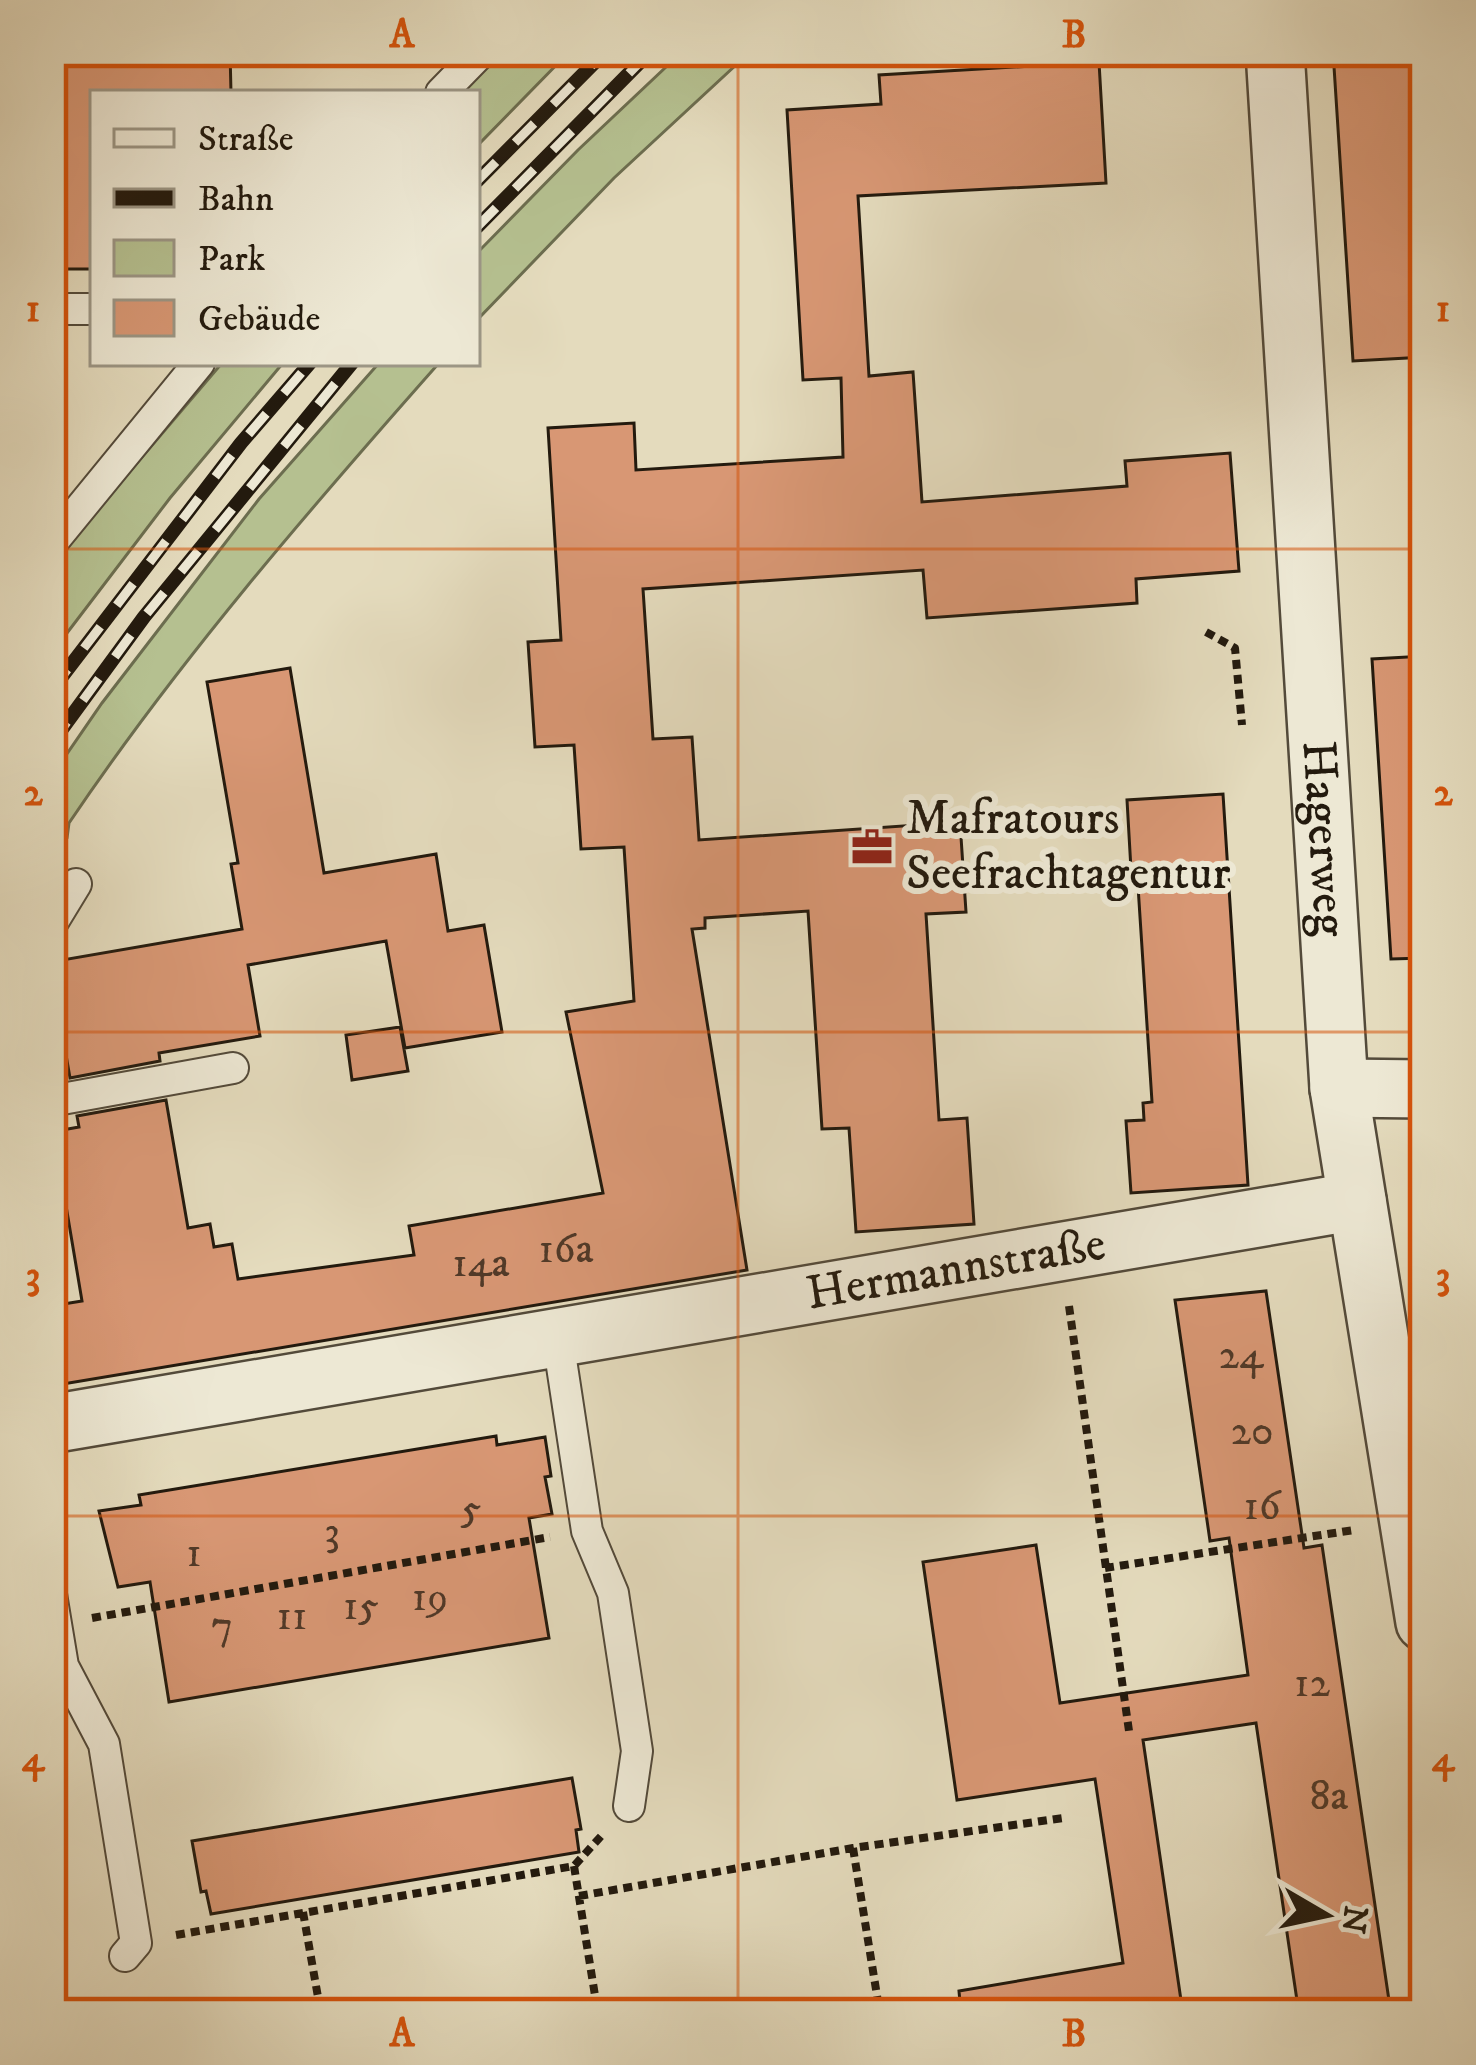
<svg xmlns="http://www.w3.org/2000/svg" width="1476" height="2065" font-family="'IM FELL DW Pica',serif">
<rect width="100%" height="100%" fill="#e4dbbd"/>
<filter id="stains"><feTurbulence type="fractalNoise" baseFrequency=".00167" numOctaves="4"/><feColorMatrix values="0 0 0 0 .2 0 0 0 0 .09 0 0 0 0 .02 0 0 0 .5 -.17"/></filter>
<radialGradient id="worn" r=".72"><stop offset=".6" stop-color="#630" stop-opacity="0"/><stop offset="1" stop-color="#630" stop-opacity=".3"/></radialGradient>
<path fill="#b5c090" stroke="#6c6d4f" stroke-width="3" d="M499 51H570L477 146V93H459Z
M683 51H751L614 178 477 320V253L578 150Z
M222 363H283L170 498 51 654V564Z
M379 363H439C309 510 179 660 69 823L67 838 51 862V777L102 703 259 499Z"/>
<path fill="#d89774" stroke="#231a0e" stroke-width="3" d="M51 51H230L231 93H93V269H51Z
M1333 51H1425V357L1353 361Z
M1099 62 1106 183 858 196 869 376 913 372 922 502 1127 486 1125 461 1230 453 1239 571 1136 579 1137 603 927 618 923 570 643 589 653 739 692 737 699 840 960 822 966 912 926 914 939 1120 967 1118 974 1224 856 1232 849 1128 822 1129 808 911 705 918V928L692 929 747 1270 51 1386V1306L82 1301 61 1176 51 1178V1132L79 1127 77 1116 166 1100 188 1228 210 1224 214 1247 232 1244 238 1279 414 1255 409 1226 603 1193 566 1012 634 1001 624 847 581 849 574 745 535 747 528 642 561 640 548 428 634 423 636 470 843 457 841 378 803 380 787 110 881 104 879 75Z
M1425 656V958L1391 959 1372 659Z
M290 668 324 873 436 854 448 931 484 925 502 1032 405 1048 386 941 248 965 260 1036 159 1053 160 1061 70 1078 52 974 62 960 242 929 231 864 238 863 207 682Z
M1223 794 1248 1185 1131 1193 1126 1121 1144 1120 1143 1103 1152 1102 1138 886 1132 887 1127 800Z
M400 1027 408 1071 352 1080 346 1035Z
M1266 1291 1304 1548 1322 1545 1391 2014H1299L1256 1723 1143 1740 1183 2014H961L959 1991 1123 1963 1095 1779 957 1800 923 1562 1036 1545 1060 1703 1248 1675 1229 1538 1210 1541 1175 1300Z
M496 1436 497 1445 545 1437 551 1476 545 1477 552 1514 529 1518 549 1638 169 1702 150 1582 118 1587 99 1511 141 1505 139 1495Z
M572 1778 581 1829 576 1830 579 1852 211 1914 206 1891 201 1892 192 1841Z"/>
<g fill="none" stroke-linecap="round" stroke-linejoin="round">
<g stroke="#534a3a" stroke-width="34">
<path id="lane" d="M441 93 482 51
M51 309H93
M51 544 199 363
M51 925 76 884
M51 1101 233 1068
M558 1340 587 1531 613 1593 637 1751 629 1806
M51 1594 63 1666 104 1744 136 1943 125 1956"/>
</g>
<g stroke="#534a3a" stroke-width="62">
<g id="street">
<path id="s1" d="M1275 51 1339 1088 1425 1622"/>
<path d="M1339 1088 1425 1089"/>
<path id="s2" d="M51 1424 1357 1201"/>
</g>
</g>
<path stroke="#231a0e" stroke-width="8" stroke-dasharray="9 6" stroke-linecap="butt" d="M1206 632 1235 648 1242 725
M1069 1306 1129 1731
M1105 1568 1354 1530
M92 1618 550 1537
M853 1848 880 2014
M574 1866 598 2014
M579 1896 853 1848 1063 1818
M303 1912 321 2014
M176 1935 574 1866 603 1834"/>
<use href="#lane" stroke="#ede8d4" stroke-width="30"/>
<use href="#street" stroke="#ede8d4" stroke-width="57"/>
<g stroke="#231a0e" stroke-width="14">
<path id="rail" d="M477 181 606 51
M477 227 651 51
M51 691 241 443 310 363
M51 744 144 617 352 363"/>
</g>
<use href="#rail" stroke="#ede8d4" stroke-width="9" stroke-dasharray="27" stroke-linecap="butt"/>
</g>
<path fill="none" stroke="#d4530c" stroke-width="3" stroke-opacity="0.55" d="M738 51V2014M51 549H1425M51 1032H1425M51 1516H1425"/>
<defs>
<g id="office-bare" transform="scale(3.24)"><path d="M-6-3h4V-5.5h4V-3h4V5H-6ZM-1-4.5V-3h2v-1.5ZM-6 0V1H6V0Z" fill="#8f2418" stroke="#ede8d4" stroke-width="2.5" paint-order="stroke"/></g>
</defs>
<g fill-rule="evenodd">
<use href="#office-bare" x="872" y="847"/>
</g>
<g text-anchor="middle" dominant-baseline="central" stroke-width="12" stroke-linejoin="round" paint-order="stroke">
<g font-size="42" fill="#503928">
<text x="566" y="1250">16a</text>
<text x="481" y="1264">14a</text>
<text x="1241" y="1356">24</text>
<text x="1252" y="1432">20</text>
<text x="1262" y="1507">16</text>
<text x="471" y="1510">5</text>
<text x="332" y="1533">3</text>
<text x="194" y="1554">1</text>
<text x="430" y="1598">19</text>
<text x="361" y="1607">15</text>
<text x="292" y="1617">11</text>
<text x="222" y="1627">7</text>
<text x="1312" y="1684">12</text>
<text x="1329" y="1797">8a</text>
</g>
<g font-size="48" fill="#231a0e" stroke="#ede8d4" text-anchor="start">
<text x="906" y="819">Mafratours<tspan x="906" dy="55">Seefrachtagentur</tspan></text>
</g>
<g font-size="48" fill="#231a0e" stroke="#ede8d4">
<text stroke="none"><textPath href="#s1" startOffset="789">Hagerweg</textPath></text>
<text stroke="none"><textPath href="#s2" startOffset="918">Hermannstraße</textPath></text>
</g>
</g>
<rect width="1476" height="2065" fill="none" stroke="#e4dbbd" stroke-width="132"/>
<rect x="90" y="90" width="390" height="276" fill="#ede8d4" stroke="#9c9685" stroke-width="3"/>
<rect x="114" y="129" width="60" height="18" fill="#ede8d4" stroke="#9c9685" stroke-width="3"/>
<text x="198" y="150" font-size="36" fill="#231a0e">Straße</text>
<rect x="114" y="189" width="60" height="18" fill="#231a0e" stroke="#9c9685" stroke-width="3"/>
<text x="198" y="210" font-size="36" fill="#231a0e">Bahn</text>
<rect x="114" y="240" width="60" height="36" fill="#b5c090" stroke="#9c9685" stroke-width="3"/>
<text x="198" y="270" font-size="36" fill="#231a0e">Park</text>
<rect x="114" y="300" width="60" height="36" fill="#d89774" stroke="#9c9685" stroke-width="3"/>
<text x="198" y="330" font-size="36" fill="#231a0e">Gebäude</text>
<g transform="translate(1326 1915) rotate(99)" stroke="#ede8d4" stroke-width="9" paint-order="stroke">
<path d="M0-9L21 45L0 30L-21 45Z" fill="#231a0e"/>
<text y="-18" font-size="33" font-weight="bold" text-anchor="middle" fill="#231a0e">N</text>
</g>
<rect x="66" y="66" width="1344" height="1933" fill="none" stroke="#d4530c" stroke-width="4.5"/>
<g font-size="39" text-anchor="middle" font-weight="bold" fill="#d4530c">
<text x="402" y="47">A</text>
<text x="1074" y="47">B</text>
<text x="33" y="321">1</text>
<text x="1443" y="321">1</text>
<text x="33" y="805">2</text>
<text x="1443" y="805">2</text>
<text x="33" y="1288">3</text>
<text x="1443" y="1288">3</text>
<text x="33" y="1771">4</text>
<text x="1443" y="1771">4</text>
<text x="402" y="2046">A</text>
<text x="1074" y="2046">B</text>
</g>
<rect width="100%" height="100%" filter="url(#stains)"/>
<rect width="100%" height="100%" fill="url(#worn)"/>
</svg>
